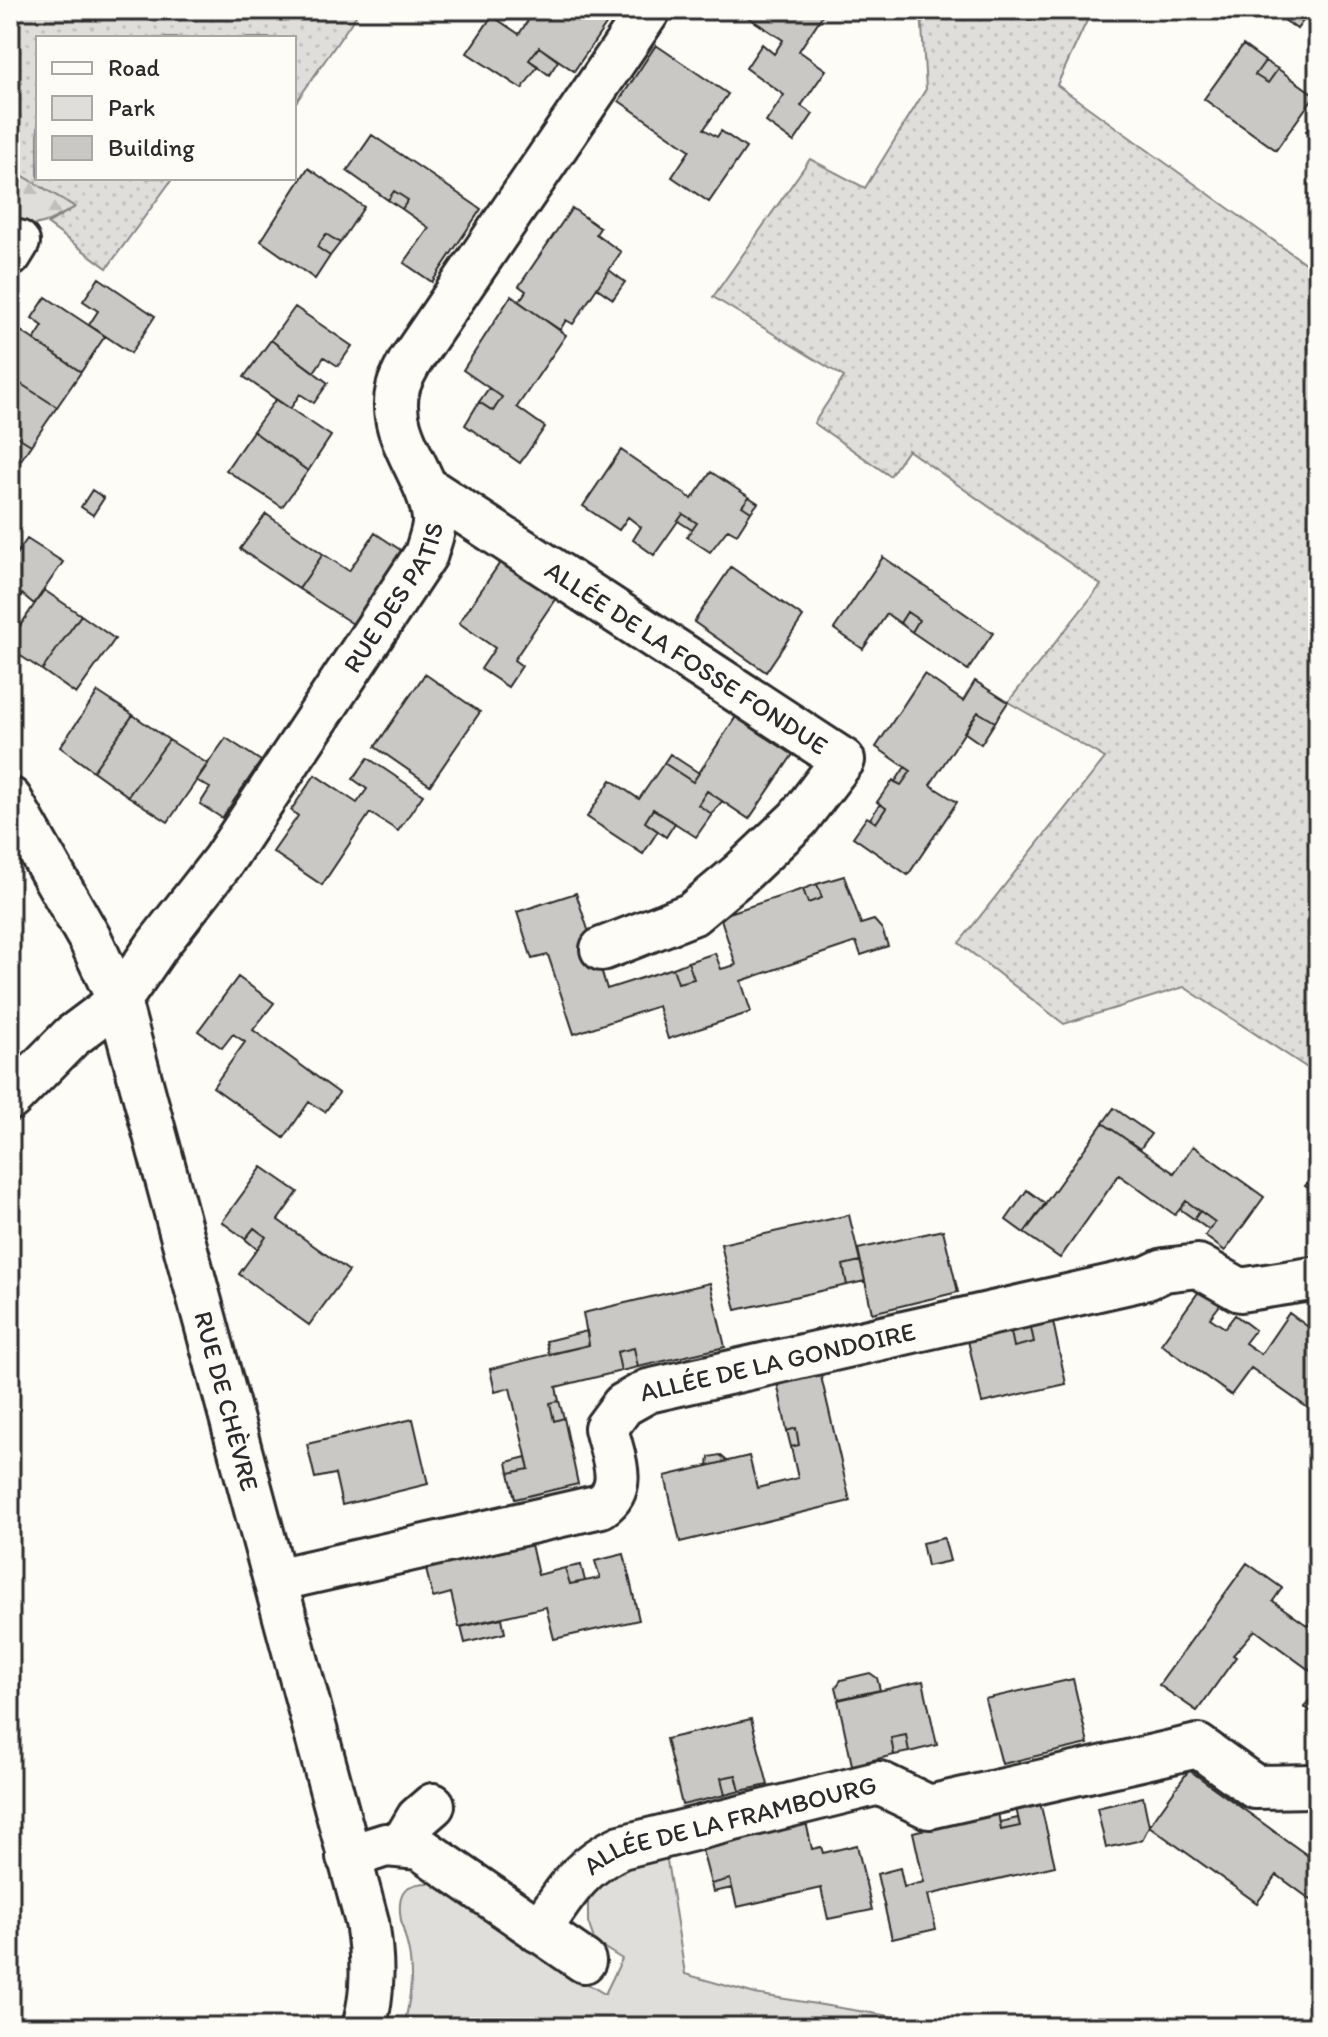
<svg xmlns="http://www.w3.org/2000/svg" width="1328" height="2037" font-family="Itim,sans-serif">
<defs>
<pattern id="grass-dots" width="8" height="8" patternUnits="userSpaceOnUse" patternTransform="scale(2)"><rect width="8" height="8" fill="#dfdeda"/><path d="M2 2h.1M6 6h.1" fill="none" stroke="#c0bfbb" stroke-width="1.8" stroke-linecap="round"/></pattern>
<pattern id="forest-firs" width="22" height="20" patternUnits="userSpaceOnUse" patternTransform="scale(2)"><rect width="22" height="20" fill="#dfdeda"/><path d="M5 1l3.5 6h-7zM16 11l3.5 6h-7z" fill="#c0bfbb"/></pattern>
</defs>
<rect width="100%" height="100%" fill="#fdfcf7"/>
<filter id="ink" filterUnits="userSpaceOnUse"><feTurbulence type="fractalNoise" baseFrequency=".0125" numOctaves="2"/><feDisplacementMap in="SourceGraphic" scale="16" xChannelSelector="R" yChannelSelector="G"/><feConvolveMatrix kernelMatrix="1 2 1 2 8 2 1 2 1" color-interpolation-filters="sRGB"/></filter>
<g filter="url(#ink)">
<path fill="url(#grass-dots)" stroke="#858482" stroke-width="2" d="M10 10H360L294 105V38H38V178H173L107 268 47 224 75 207 10 168Z
M921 10H1092L1057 85 1309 266 1318 277V1075L1184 987 1064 1024 959 943 1105 758 1008 702 1101 585 908 450 890 476 814 423 844 377 713 297 810 159 865 188 926 89Z"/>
<path fill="url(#forest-firs)" stroke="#858482" stroke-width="2" d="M10 168 75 207C53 220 37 230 11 223Z"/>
<path fill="#dfdeda" stroke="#858482" stroke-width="2" d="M665 1848 685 1974 755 1994 957 2027H404C409 2004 413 1983 410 1959 408 1939 396 1918 401 1897 404 1883 426 1882 438 1883L512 1940 605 1994 622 1959 595 1942 588 1922V1889L600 1872Z"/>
<path fill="#c9c8c4" stroke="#2b2b2b" stroke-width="2" d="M535 10H616L574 71 539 47 529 60 538 66 522 89 467 53 492 16 519 34Z
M746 10H826L799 51 826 70 801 106 813 114 794 142 766 122 784 95 746 68 762 44 774 54 783 40 743 14Z
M1270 10H1311L1297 29Z
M656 45 728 94 704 129 717 137 721 131 746 148 709 202 672 177 690 150 619 101Z
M1243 45 1265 61 1255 75 1268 83 1278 69 1315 95 1276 150 1204 99Z
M539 47 558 61 549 75 529 60Z
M1265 61 1278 69 1268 83 1255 75Z
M1318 114V139L1306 131Z
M372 135 481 209 432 282 404 263 429 228 402 209 408 200 394 191 388 200 347 171Z
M308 168 364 207 340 243 326 234 317 247 330 256 315 279 261 241Z
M394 191 408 200 402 209 388 200Z
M572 208 600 228 596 234 621 252 573 324 566 320 560 330 519 302 526 291 519 286Z
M326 234 340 243 330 256 317 247Z
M609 270 625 282 613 299 597 288Z
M99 278 155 316 131 353 89 325 98 311 83 301Z
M511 296 566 335 517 407 545 427 520 463 465 425 479 402 493 411 502 397 463 370Z
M46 297 105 336 81 372 34 340 43 326 32 318Z
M295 307 352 346 338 366 324 357 314 372 271 340Z
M21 331 81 372 57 407 10 377 19 362 10 356V347Z
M271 340 328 383 314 403 300 394 290 409 244 377Z
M10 377 57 407 31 445 10 432Z
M489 388 502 397 493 411 479 402Z
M276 399 331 436 308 471 253 431Z
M253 431 308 471 282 507 226 470Z
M10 432 31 445 10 476Z
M621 450 692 499 711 472 749 497 742 506 751 512 737 534 728 529 710 552 687 537 697 523 683 514 654 555 633 540 641 527 628 517 619 530 583 506Z
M92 490 104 498 93 515 81 507Z
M749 497 758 503 751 512 742 506Z
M266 514 323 554 299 589 240 549Z
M683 514 697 523 692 530 678 521Z
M375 533 402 551 353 624 299 589 323 554 349 571Z
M27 539 63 562 34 604 22 594 10 612V563Z
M508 551 562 589 514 660 522 666 508 687 481 669 495 648 459 623Z
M883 557 993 633 968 670 912 632 919 620 907 612 900 623 887 614 863 649 834 629Z
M731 567 803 617 766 672 694 622Z
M44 590 81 615 42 670 10 649V641Z
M907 612 919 620 912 632 900 623Z
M81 615 115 639 76 694 42 670Z
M425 674 480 712 430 785 375 747Z
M924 674 963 701 975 681 1008 702 995 722 978 712 930 785 957 802 908 875 853 837 867 817 876 823 886 808 877 802 893 780 901 785 911 771 876 747Z
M98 692 133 715 93 771 60 747Z
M741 709 798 747 749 819 707 791 698 805 712 814 696 837 653 809 645 822 658 831 643 854 587 817 611 780 639 799 664 763 693 782Z
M978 712 995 722 981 744 964 732Z
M133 715 169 740 128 796 93 771Z
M226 738 261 761 222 818 200 804 210 788 196 780Z
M169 740 208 764 168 822 128 796Z
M670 754 699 773 693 782 664 763Z
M368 758 423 795 398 831 370 813 322 885 273 852 298 816 291 810 315 775 357 803 367 789 353 779Z
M905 767 911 771 901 785 895 782Z
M707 791 722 801 712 814 698 805Z
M880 804 886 808 876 823 870 819Z
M653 809 675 823 666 837 645 822Z
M844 876 861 924 874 920 882 929 888 946 861 955 856 942 741 981 751 1012 668 1039 658 1006 574 1034 548 955 532 959 517 912 576 893 592 942 580 946 585 960 597 956 607 989 673 968 678 983 694 979 688 962 715 953 721 969 736 965 720 916 803 889 808 903 822 898 817 884Z
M817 884 822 898 808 903 803 889Z
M688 962 694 979 678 983 673 968Z
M238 977 274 1003 253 1030 339 1093 325 1112 309 1102 284 1138 213 1087 245 1042 233 1034 222 1048 198 1031Z
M1114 1108 1151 1134 1140 1149 1103 1123Z
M1103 1123 1174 1173 1193 1146 1264 1197 1225 1251 1205 1236 1215 1222 1186 1201 1175 1215 1119 1175 1060 1258 1024 1233Z
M262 1167 298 1192 278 1220 349 1271 309 1325 239 1274 266 1237 254 1228 245 1239 222 1222Z
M1318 1168V1195L1305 1186Z
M1027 1190 1046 1204 1024 1233 1006 1220Z
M1186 1201 1200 1211 1194 1219 1180 1209Z
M1200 1211 1215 1222 1209 1230 1194 1219Z
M849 1215 860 1261 843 1265 847 1285 736 1310 721 1244Z
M254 1228 266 1237 257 1249 245 1239Z
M943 1230 958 1292 872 1313 858 1249Z
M860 1261 865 1281 847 1285 843 1265Z
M710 1283 725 1347 638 1367 634 1348 617 1352 621 1371 556 1387 559 1401 550 1403 554 1421 564 1418 578 1484 515 1499 509 1473 529 1469 510 1388 495 1392 490 1369 589 1345 583 1313Z
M1200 1290 1220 1305 1210 1318 1225 1328 1235 1315 1255 1330 1245 1343 1261 1354 1289 1313 1318 1334V1415L1251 1368 1231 1395 1161 1344Z
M1052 1317 1066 1384 982 1403 967 1336 1010 1327 1014 1347 1034 1342 1030 1323Z
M1030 1323 1034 1342 1014 1347 1010 1327Z
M587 1331 589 1345 549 1354 546 1341Z
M634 1348 638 1367 621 1371 617 1352Z
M820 1372 850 1501 680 1542 665 1476 749 1456 757 1488 798 1478 791 1447 799 1445 796 1428 787 1431 777 1382Z
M559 1401 564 1418 554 1421 550 1403Z
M413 1419 428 1484 342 1505 335 1474 315 1478 307 1444Z
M796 1428 799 1445 791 1447 787 1431Z
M720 1455 727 1461 708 1466 709 1457Z
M526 1457 529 1469 509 1473 507 1462Z
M944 1538 950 1561 927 1566 922 1543Z
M530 1540 538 1575 565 1568 570 1584 600 1578 595 1561 624 1554 639 1620 554 1639 546 1607 459 1627 451 1593 433 1598 425 1565Z
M1247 1563 1282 1588 1273 1601 1308 1626 1318 1613V1664L1312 1672 1255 1630 1233 1655 1236 1657 1197 1711 1159 1685Z
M581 1565 585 1581 570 1584 565 1568Z
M502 1618 505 1633 465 1643 461 1627Z
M870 1673 877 1678 880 1690 839 1699 836 1687 841 1680Z
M1073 1679 1088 1744 1002 1764 985 1699Z
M923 1681 937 1745 909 1752 906 1735 891 1738 894 1755 852 1765 838 1700Z
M1318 1688V1717L1304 1707Z
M751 1719 768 1785 740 1791 736 1775 721 1778 725 1795 682 1805 666 1739Z
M906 1735 909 1752 894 1755 891 1738Z
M1189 1770 1318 1863V1905L1277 1875 1257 1903 1149 1826Z
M736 1775 740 1791 725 1795 721 1778Z
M1143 1797 1149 1826 1142 1840 1106 1848 1097 1808Z
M1040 1802 1055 1866 928 1895 936 1929 892 1939 877 1874 900 1868 904 1887 924 1882 913 1832 998 1812 1001 1830 1020 1826 1016 1808Z
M1018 1818 1020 1826 1001 1830 1000 1822Z
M806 1822 812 1849 821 1847 823 1853 857 1845 872 1910 828 1919 821 1888 737 1907 730 1879 711 1884 701 1846Z
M730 1879 732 1888 713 1892 711 1884Z"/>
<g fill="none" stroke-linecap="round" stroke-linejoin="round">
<g stroke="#2b2b2b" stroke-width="48">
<g id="minor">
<path d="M10 255 18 242"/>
<path id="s1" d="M427 488 843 760 798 819 740 874 692 914 602 949"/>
<path id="s2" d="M10 799 91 941 119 1001 367 1922C373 1959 374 1991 364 2027"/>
<path id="s3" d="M10 1099 71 1037 119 1001 159 943 223 861 426 554C429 543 435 529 434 518 429 473 386 435 398 388 400 379 406 369 411 360L649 10"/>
<path id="s4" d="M276 1580 601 1506C629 1487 612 1455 606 1428L623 1405 648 1391 1147 1278 1164 1270 1198 1266 1240 1290 1318 1278"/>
<path d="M402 1845 418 1818 433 1805"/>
<path d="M348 1857 386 1845 420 1848 584 1961"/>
<path id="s5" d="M539 1931C564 1895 579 1866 621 1847L879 1783 929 1807 1198 1746 1255 1787 1313 1786"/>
</g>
</g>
<use href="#minor" stroke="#fdfcf7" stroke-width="42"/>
</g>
</g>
<g text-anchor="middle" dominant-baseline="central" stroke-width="6" stroke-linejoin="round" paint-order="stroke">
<g font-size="26" fill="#2b2b2b" stroke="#fdfcf7">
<text stroke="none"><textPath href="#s3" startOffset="636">RUE DES PATIS</textPath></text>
<text stroke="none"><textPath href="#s1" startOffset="310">ALLÉE DE LA FOSSE FONDUE</textPath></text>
<text stroke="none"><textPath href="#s4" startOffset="608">ALLÉE DE LA GONDOIRE</textPath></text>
<text stroke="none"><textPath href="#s2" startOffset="644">RUE DE CHÈVRE</textPath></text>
<text stroke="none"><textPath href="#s5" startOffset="230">ALLÉE DE LA FRAMBOURG</textPath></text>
</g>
</g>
<rect width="1328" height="2037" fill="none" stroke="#fdfcf7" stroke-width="40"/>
<rect x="20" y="20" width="1288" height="1997" fill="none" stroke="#2b2b2b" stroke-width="3" filter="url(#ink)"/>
<rect x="36" y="36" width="260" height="144" fill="#fdfcf7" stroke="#a9a8a5" stroke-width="2"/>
<rect x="52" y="62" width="40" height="12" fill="#fdfcf7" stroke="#a9a8a5" stroke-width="2"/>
<text x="108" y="76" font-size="24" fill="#2b2b2b">Road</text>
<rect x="52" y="96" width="40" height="24" fill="#dfdeda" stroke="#a9a8a5" stroke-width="2"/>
<text x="108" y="116" font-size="24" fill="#2b2b2b">Park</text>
<rect x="52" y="136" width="40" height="24" fill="#c9c8c4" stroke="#a9a8a5" stroke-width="2"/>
<text x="108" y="156" font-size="24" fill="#2b2b2b">Building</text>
</svg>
